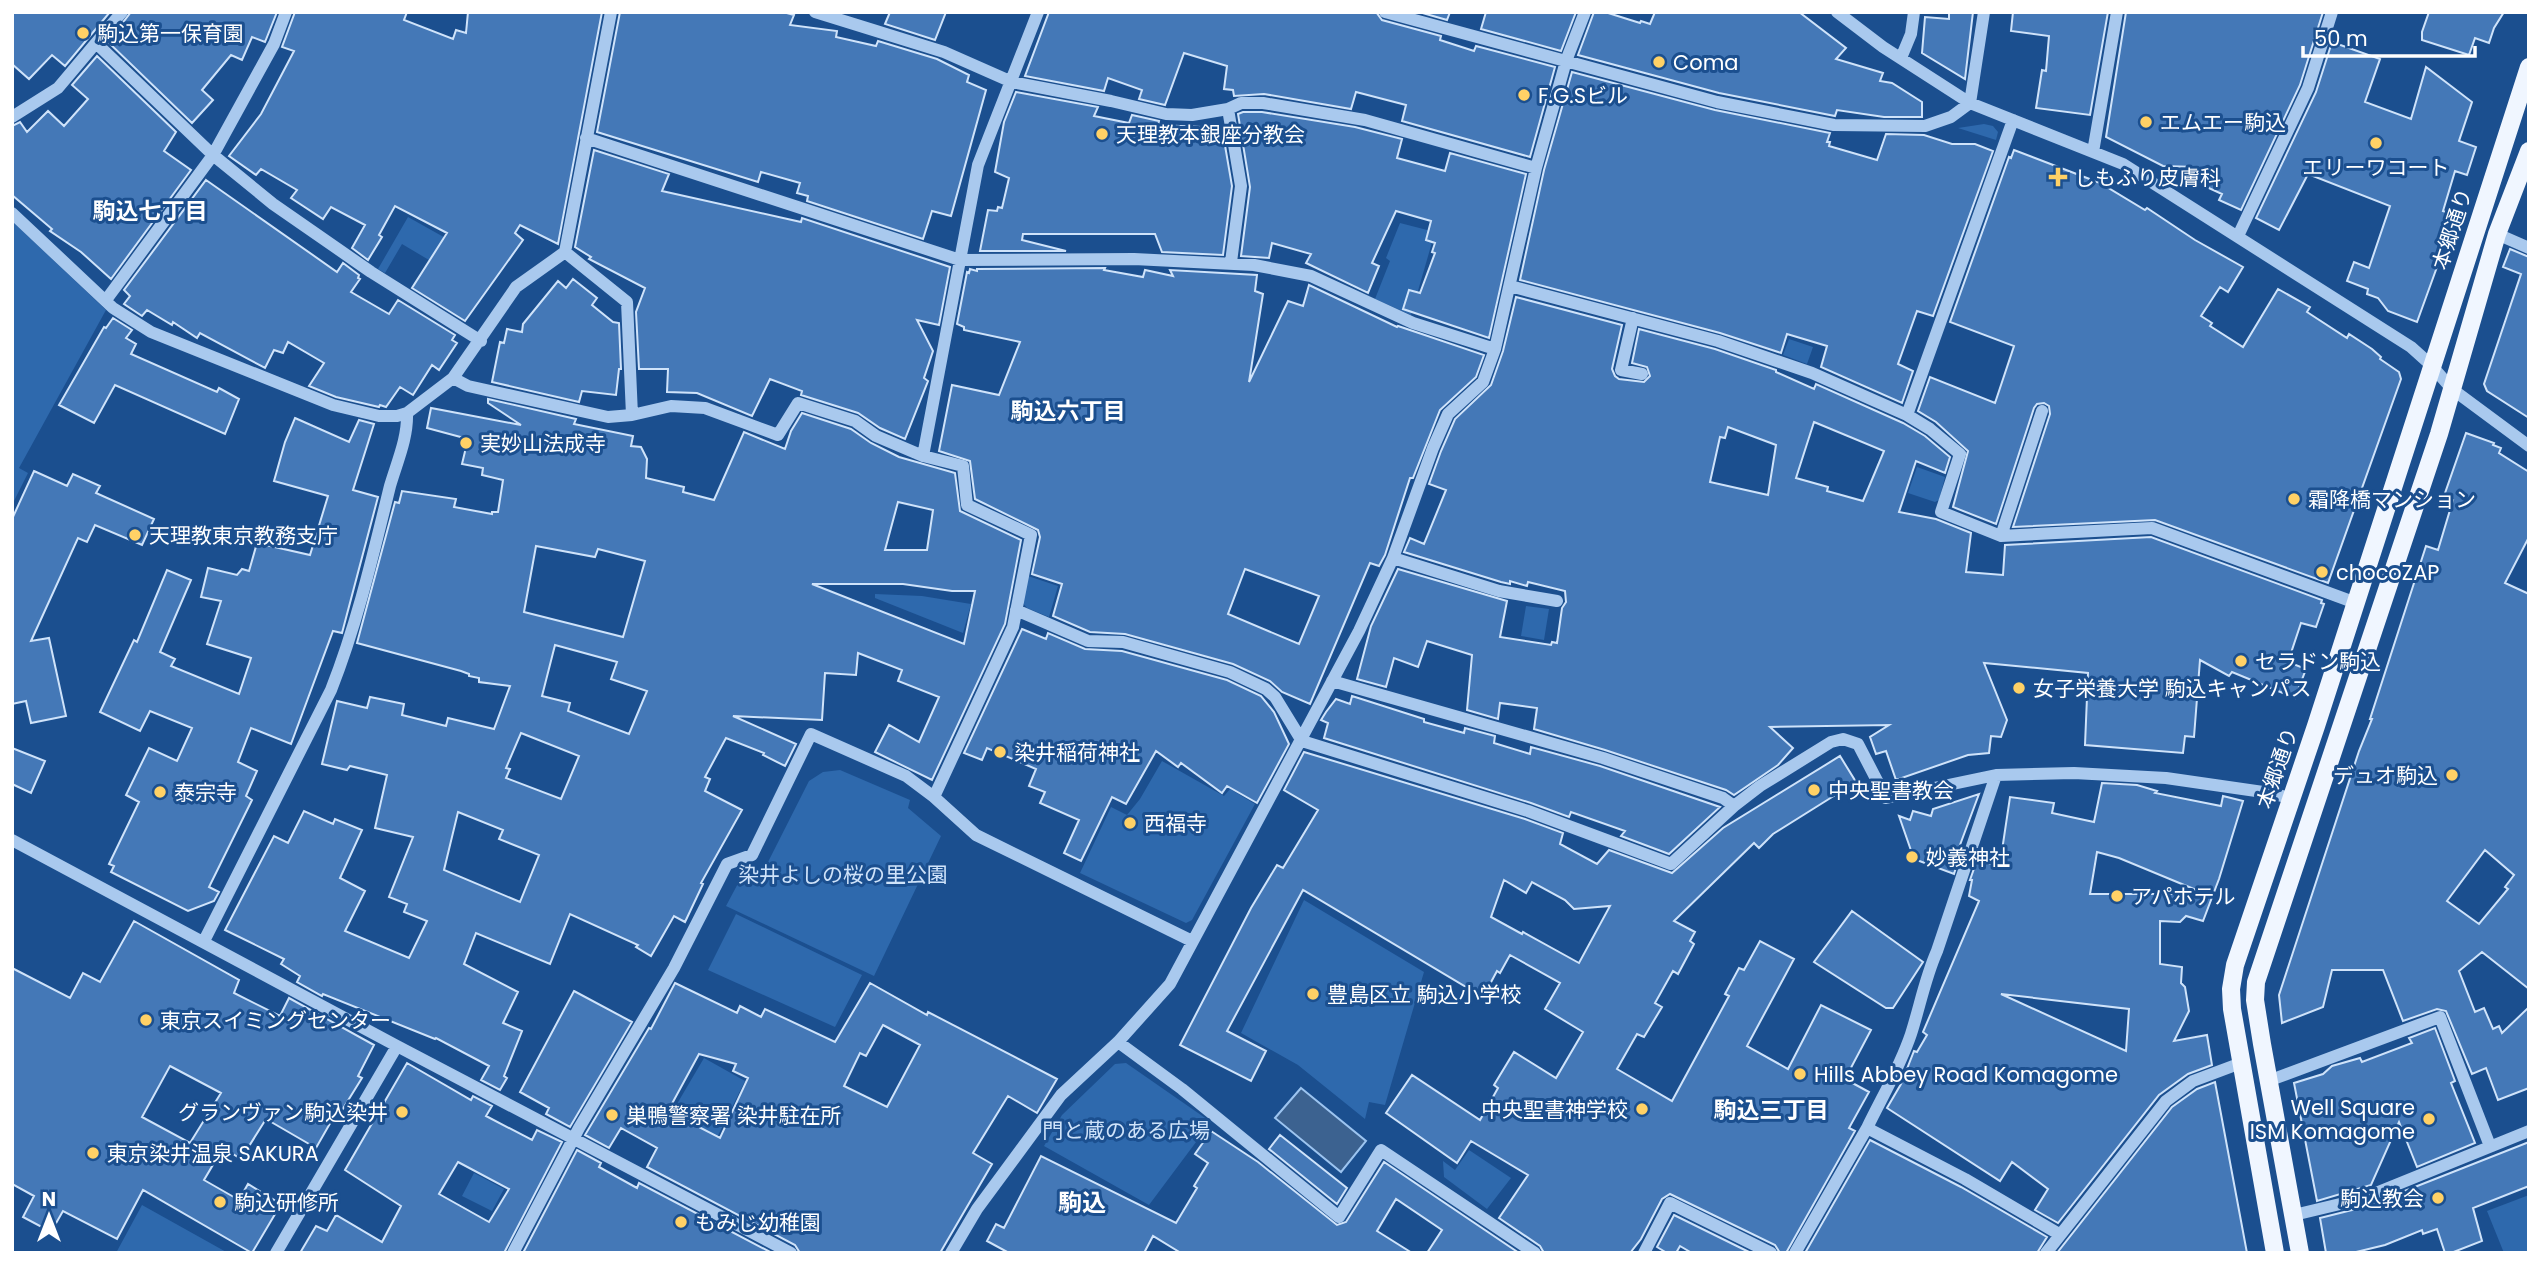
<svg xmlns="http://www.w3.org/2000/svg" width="2541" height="1265" font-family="Poppins,'Noto Sans JP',sans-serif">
<rect width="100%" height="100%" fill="#1b4f8f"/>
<path fill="#2e69ad" d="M1984 124 1993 126 1998 132 1996 140 1958 128Z
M408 217 449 240 434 263 402 244 385 273 378 269Z
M12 221 106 310 19 468 28 473 12 505Z
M1400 223 1435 232 1411 315 1375 299 1390 261 1386 258Z
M1789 339 1813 347 1807 364 1783 355Z
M1917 467 1945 477 1939 500 1935 502 1908 493Z
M1028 576 1058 586 1049 617 1027 608 1022 602Z
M875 594 922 596 971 604 963 633 875 598Z
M1526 606 1549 609 1544 640 1521 636Z
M1162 761 1224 796 1230 789 1255 804 1192 920 1186 923 1080 873 1111 807 1127 815 1140 799Z
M840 770 910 800 908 808 941 836 874 976 726 906 742 876 758 874 766 866 809 781 823 772Z
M1304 900 1424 972 1385 1105 1369 1102 1365 1119 1298 1065 1241 1033Z
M736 914 862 975 835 1027 708 970Z
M704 1058 745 1081 692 1188 671 1178 700 1121 674 1109Z
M1126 1063 1211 1122 1149 1205 1044 1146 1062 1115 1115 1064Z
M1469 1150 1511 1178 1487 1209 1444 1177 1443 1161 1455 1170Z
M474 1173 504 1189 492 1211 462 1196Z
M2529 1195V1253H2504L2487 1211Z
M142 1205 228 1253H116Z"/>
<path fill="#3c6290" stroke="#9cc4f0" stroke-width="2" d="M1301 1088 1366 1141 1341 1172 1275 1118Z"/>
<path fill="#4478b7" stroke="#cfe3fa" stroke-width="2" fill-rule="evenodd" d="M12 12H110L65 66 52 55 29 79 12 64Z
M131 12H277L265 42 252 37 242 60 231 55 202 90 213 100 192 123 108 42Z
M295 12H407L404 20 453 39 456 30 466 33 468 12H602L558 244 520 225 515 233 523 240 465 321 412 288 447 233 395 206 379 235 382 237 368 260 352 248 365 225 331 207 323 219 291 198 297 190 261 169 256 175 229 156 261 114 294 51 282 47Z
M620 12H783L794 15 790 25 837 31 836 37 876 46 878 41 937 59 969 75 967 82 986 90 951 216 932 211 923 239 807 201 808 196 797 193 800 183 761 172 758 182 597 132Z
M890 12H946L935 40 885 24Z
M1049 12H1376L1382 20 1441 36 1440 40 1474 51 1476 46 1555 67 1530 157 1402 121 1406 105 1356 92 1351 109 1264 94 1234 96 1233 90 1224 89 1227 66 1184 53 1165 105 1139 99 1142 90 1108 78 1104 91 1025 76Z
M1419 12H1450L1447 20Z
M1486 12H1576L1561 51 1481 29Z
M1594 12H1605L1640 23 1641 21 1650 24 1655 12H1799L1846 48 1836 59 1883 73 1880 81 1892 83 1922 102V117H1884L1837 110 1835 116 1719 93 1578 55Z
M1949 12H1973L1965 79 1922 53 1925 17 1949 19Z
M2013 12H2108L2090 115 2036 108 2042 70 2046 71 2049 36 2011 31Z
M2126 12H2323L2300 85 2241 210 2219 200 2222 194 2189 179 2195 167 2163 166 2106 137Z
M2429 12H2504L2494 28 2489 43 2475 38 2469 55 2422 40V32Z
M2332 42 2380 59 2365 102 2411 119 2426 67 2472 102 2459 141 2476 147 2467 175 2455 171 2443 211 2452 214 2437 267 2417 322 2388 311 2378 298 2367 294 2368 289 2347 281 2354 262 2369 268 2390 206 2308 174 2279 230 2256 218 2316 92Z
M97 56 176 132 164 151 191 170 111 279 81 252 50 231 52 229 12 195V126L20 122 27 132 48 111 64 126 88 99 72 85Z
M1572 72 1715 110 1830 133 1827 142H1830L1829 146 1877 160 1886 134 1924 135 1952 144H1975L1993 151 1933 316 1917 311 1898 364 1913 371 1902 403 1821 367 1827 346 1787 334 1781 353 1720 333 1520 280 1544 170Z
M1016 92 1098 107 1094 116 1129 123 1132 115 1159 121 1158 125 1222 128 1232 186 1223 255 1162 252 1155 234H1023L1022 240 1066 251H980L988 210 997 211 998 207 1002 208 1009 178 995 172 1004 122Z
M1243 112H1262L1355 127 1402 139 1397 158 1445 171 1450 153 1526 174 1489 338 1403 309 1409 290 1420 293 1435 253 1432 252 1435 243 1426 240 1431 221 1396 211 1372 263 1379 266 1368 293 1306 263 1311 254 1272 243 1269 258 1241 256 1250 187 1238 114Z
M594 150 669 174 662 191 801 222 802 218 950 267 939 325 917 320 933 351 924 378 928 381 905 439 880 428 858 413 801 395 802 391 770 379 752 416 697 393 667 392 668 369H639L636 312 645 288 589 259 591 257 575 247Z
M2014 150 2100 183 2145 210 2147 208 2195 240 2243 267 2228 292 2220 287 2201 316 2212 323 2210 326 2243 347 2278 289 2310 307 2307 312 2347 338 2349 334 2372 349 2381 357 2380 359 2399 372 2401 379 2328 583 2155 520 2013 527 2050 414 2049 406 2044 403 2037 404 2034 408 1996 524 1953 507 1968 451 1936 422 1918 411 1930 377 1995 403 2014 346 1950 322 2009 157 2011 158Z
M206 180 337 272 343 263 359 275 358 278 360 279 351 292 389 314 398 300 455 335 452 340 457 343 439 370 432 365 413 395 400 387 386 407 380 405 379 407 336 397 309 386 324 363 288 342 283 353 274 350 265 368 200 333 197 338 173 322 172 325 147 310 142 316 124 304 130 296 124 290Z
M2510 249 2529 257V418L2487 391 2484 384 2521 274 2503 267Z
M1105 268 1104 270 1143 277 1145 270 1173 276 1170 270 1257 275 1255 291 1263 294 1249 382 1288 301 1303 306 1309 285 1397 327 1398 326 1484 355 1476 377 1440 410 1413 478H1410L1385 555 1379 566 1370 563 1310 704 1282 692 1270 681 1233 664 1125 634 1090 632 1053 616 1062 584 1032 574 1040 537 1038 530 975 499 970 461 939 451 952 385 999 395 1020 342 964 330V327L957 324 967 272 969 273 970 269 977 271V269ZM1245 569 1319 596 1299 644 1228 614Z
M573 279 597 298 592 305 613 322 619 323 621 369H619L616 395 582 391 579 402 492 382 500 342 504 343 507 329 522 332 523 324 558 281 566 288Z
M1516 297 1622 325 1612 369 1615 376 1619 379 1644 382 1650 376 1647 367 1632 363 1639 329 1715 349 1776 370V372L1814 389 1816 384 1903 423 1925 436 1950 457 1945 473 1916 461 1899 512 1936 519 1971 533 1966 572 2003 575 2005 545 2151 537 2322 600 2321 603 2324 604 2316 627 2301 623 2288 662 2306 669 2295 698 2232 672 2229 676 2200 660 2194 737 2185 736 2183 753 2085 745 2088 673 1984 663 2007 720 2001 737 1991 736 1989 753 1968 755 1896 780 1886 751 1876 754 1870 737 1889 725 1770 727 1793 748 1778 765 1734 795 1726 790 1605 750 1534 729 1537 708 1500 703 1498 719 1467 710 1472 655 1427 641 1418 667 1394 658 1386 687 1357 679 1371 626 1398 569 1507 601 1500 637 1551 645 1552 642 1557 643 1562 608 1566 602 1565 591 1528 582 1527 586 1510 581V584L1501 582 1404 552 1410 538 1424 544 1446 490 1429 484 1441 451 1455 419 1491 385 1503 351ZM1814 422 1884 451 1863 501 1827 491 1828 487 1796 478ZM1728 427 1776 445 1768 495 1710 482 1720 437 1725 438Z
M113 318 132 330 126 338 136 344 131 354 217 392 219 388 239 399 225 434 115 385 94 423 59 405 104 327 106 328Z
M488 399 576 419 574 424 633 436 631 446 641 447 647 459 646 478 684 487 683 492 714 500 744 432 785 449 791 431 802 413 851 429 871 443 899 457 955 473 960 511 1021 540 1005 624 932 780 875 752 889 725 919 742 939 697 898 681 902 670 858 653 856 675 825 673 822 720 733 716 796 744 785 766 763 755 764 753 726 738 705 777 710 779 705 791 742 810 701 883 703 884 685 922 674 916 651 956 636 947 638 945 570 914 550 964 476 933 464 964 518 992 503 1023 522 1031 504 1076 507 1078 500 1090 481 1080 489 1066 436 1038 435 1039 323 994 322 996 297 982 300 976 281 964 284 959 225 930 274 836 288 843 304 811 333 824 335 819 362 830 340 878 365 891 345 931 409 958 427 921 404 912 407 904 389 897 413 837 375 828 387 775 350 766 347 770 322 764 337 701 367 708 370 697 404 704 402 715 446 726 448 718 494 729 510 686 479 682V678L469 676V674L461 671 357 643 395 502 399 503 402 491 456 499 454 507 492 514V512H498L503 480 482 475 483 468 462 464 468 439 427 428 431 408 521 425 488 403ZM898 502 933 510 927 550H885ZM536 546 595 557 598 549 645 561 623 637 524 612ZM812 584H903L952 591H975L964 644ZM555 645 617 662 611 679 647 691 629 734 568 711 570 703 542 696ZM521 733 579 756 561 799 506 778 510 769 506 768ZM458 812 503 830 499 839 539 855 520 902 444 870Z
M295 418 349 442 359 420 374 424 353 490 378 497 342 633 333 631 291 744 251 728 238 762 257 771 246 796 252 800 209 887 219 892 214 901 188 911 111 872 114 866 109 864 139 802 126 795 149 748 177 761 192 728 150 711 140 731 100 712 134 640 137 642 167 570 191 580 160 652 175 659 171 666 239 694 251 658 207 644 221 601 201 597 208 568 237 575 242 569 249 571 257 543 310 555 328 496 274 481 285 442Z
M2466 433 2494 443 2493 445 2501 448 2499 453 2529 472V537L2505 583 2529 594V989L2482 952 2459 971 2475 1012 2484 1008 2493 1029 2499 1026 2502 1033 2529 1007V1088L2498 1100 2486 1068 2472 1074 2446 1011 2437 1009 2403 1021 2383 970H2332L2323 1007 2282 1023 2279 995 2359 751 2372 719H2370L2426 546 2438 550 2453 500 2444 496ZM2485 850 2514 875 2505 887 2508 889 2479 924 2447 901Z
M34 471 67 486 73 474 100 486 96 493 154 519 142 545 95 525 87 542 78 538 31 641 49 638 66 716 31 723 26 701 12 704V519Z
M1022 629 1046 639 1048 633 1085 649 1122 651 1227 680 1261 696 1274 712 1289 744 1257 803 1227 786 1222 793 1181 763 1178 767 1156 751 1126 804 1112 797 1081 861 1064 853 1079 820 1040 803 1045 792 1029 786 1036 769 987 748 982 760 964 753Z
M1352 696 1424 719V722L1464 733 1465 728 1495 736 1494 743 1530 754 1531 747 1600 766 1720 807 1669 854 1621 836 1625 831 1571 812 1569 817 1531 803 1324 738 1328 723 1321 720 1326 712 1336 699 1350 704Z
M12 748 45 761 31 793 12 784Z
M1304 752 1525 819 1563 833 1560 844 1597 864 1609 850 1672 873 1723 828 1840 756 1856 782 1773 834 1759 848 1754 843 1674 921 1695 932 1690 941 1694 944 1678 974 1673 971 1655 1003 1662 1007 1644 1037 1637 1034 1617 1069 1672 1101 1729 996 1725 994 1739 968 1744 970 1760 941 1794 959 1747 1046 1788 1069 1821 1005 1871 1030 1845 1079 1869 1092 1849 1128 1855 1131 1786 1253H1780L1775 1245 1670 1194 1662 1199 1641 1239 1630 1253H1544L1540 1246 1499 1218 1528 1175 1471 1141 1457 1163 1386 1113 1412 1075 1480 1120 1498 1088 1494 1085 1514 1052 1556 1078 1583 1032 1545 1009 1560 983 1510 955 1500 973 1497 971 1483 997 1303 890 1227 1031 1266 1051 1251 1081 1180 1045 1251 908 1277 865 1283 868 1318 810 1284 790ZM1504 880 1526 893 1532 882 1565 900 1574 909 1610 906 1579 963 1523 932 1522 934 1491 917Z
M2102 783 2137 785 2157 791 2155 793 2221 806 2223 796 2243 801 2219 879 2203 921 2186 916 2180 922 2160 921V964L2182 967 2181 983 2185 987 2189 1011 2174 1041 2207 1035 2212 1065 2188 1074 2159 1095 2058 1223 2035 1210 2048 1189 2012 1162 2000 1181 1887 1108 1901 1084 1914 1051 1917 1052 1927 1035 1923 1032 1979 901 1969 896 1972 880H1970L1976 863 2000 864 2010 797 2054 803 2052 813 2094 822ZM2097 852 2119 858 2206 894H2090ZM2001 994 2129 1009 2126 1051Z
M1979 794 1954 861H1958L1954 874 1914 859 1899 816 1910 820 1913 811 1931 816 1933 809Z
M1852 911 1923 962 1893 1008H1886L1814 962Z
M134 921 239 980 234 993 280 1016 289 998 374 1045 358 1076 362 1078 339 1115 336 1113 316 1148 266 1119 241 1159 223 1148 204 1180 239 1200 248 1184 281 1204 252 1253 143 1190 117 1239 63 1211 51 1232 23 1217 34 1196 12 1184V968L70 998 83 973 100 982ZM170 1066 221 1093 190 1143 142 1117Z
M675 983 737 1013 740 1006 761 1017 765 1009 835 1042 870 983 927 1015 928 1012 1057 1079 1037 1113 1008 1096 973 1153 992 1164 940 1253H800L795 1245 647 1167 657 1148 621 1128 609 1148 585 1135 649 1028 651 1029ZM883 1025 920 1045 887 1107 844 1086 860 1053 866 1056ZM699 1054 736 1064 733 1071 748 1078 720 1138 668 1111Z
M574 991 632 1022 570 1127 546 1114 549 1108 520 1092Z
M2435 1028 2455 1081 2451 1083 2475 1143 2417 1167 2399 1122 2371 1185 2317 1201 2294 1083 2323 1074 2332 1066 2360 1058 2362 1062 2412 1043 2409 1038Z
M407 1063 471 1100 473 1096 492 1106 486 1116 532 1140 537 1130 562 1142 504 1253H300L316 1226 327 1231 336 1215 382 1242 401 1206 345 1170ZM458 1162 509 1189 489 1222 439 1194Z
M2215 1082 2247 1253H2057L2172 1107 2197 1089Z
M1211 1131 1258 1162 1337 1225 1346 1222 1384 1162 1519 1253H1427L1442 1230 1396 1199 1377 1231 1412 1253H1181L1153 1236 1144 1253H1009L987 1241 996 1224 1004 1228 1041 1156 1176 1223 1197 1188 1194 1186 1208 1163 1195 1154Z
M1280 1135 1347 1188 1337 1204 1269 1149Z
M1870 1140 1961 1187 2047 1237 2037 1253H1805Z
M2529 1142V1186L2473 1208 2482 1241 2451 1253H2445L2437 1229 2423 1234 2422 1230 2385 1245 2352 1253H2326L2320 1218 2364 1207Z
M577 1150 601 1163 599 1167 637 1188 639 1183 772 1253H523Z
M1674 1215 1751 1253H1692L1680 1246 1676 1253H1667L1657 1247Z"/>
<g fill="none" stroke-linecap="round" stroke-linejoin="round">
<path stroke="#a9c9ee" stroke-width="12" d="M815 12 944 52 1012 82 1111 101 1166 114 1192 115 1228 109 1241 103H1263L1365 120 1536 168
M1385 12 1717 102 1834 125 1925 126 1951 117 1970 103 1984 12
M1837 12 1883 47 1970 103 2123 164 2411 347 2431 365 2452 389 2529 446
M97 44 213 155 274 44 286 12
M1901 58 1911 34 1914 12
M1228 109 1241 186 1231 262
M12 117 58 88 122 12
M586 138 960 260 1134 259 1254 265 1311 276 1413 323 1495 349
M2093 152 2117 12
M12 213 113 308 151 332 333 405 379 416H397L407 413
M2497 234 2529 248
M2238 236 2308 88 2332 12
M565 252 627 302 632 415
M1510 286 1718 341 1812 373 1907 415 1930 429 1960 454 1941 512 2001 536 2152 528 2356 603
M106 300 213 155 273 204 371 272 481 341
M1633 318 1621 370 1642 374
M453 378 468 386 608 417 632 415 671 406 705 408 778 435 798 403 855 421 876 436 923 456 963 466 967 505 1031 535 1013 627 934 797
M1907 415 2013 120
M923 456 978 165 1038 12
M2001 536 2042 411
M1393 558 1499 591 1557 601
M1016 610 1088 641 1123 642 1230 672 1266 689 1275 697 1302 741 1528 811 1671 864 1734 806 1760 786 1831 742 1843 739 1858 744 1886 798 1996 775 2074 773 2166 778 2270 793 2290 798
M1332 681 1603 758 1723 798 1734 806
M1996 775 1937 951C1925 978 1920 1006 1911 1034 1900 1067 1882 1097 1867 1128L1965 1179 2059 1234
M12 840 397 1046 791 1253
M204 941 331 690C357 624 373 555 390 486 397 462 408 438 407 413L453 378 516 287 565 252 611 12
M1118 1042 1182 1089 1339 1217 1381 1150 1535 1253
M2268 1081 2440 1017 2490 1146
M2294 1215 2361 1199 2529 1131
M276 1253 397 1046
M513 1253 579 1128 674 968 727 864 752 855 811 734 906 776 934 797 976 835 1192 941
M951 1253 977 1209 1061 1095 1118 1042 1170 984 1359 631 1393 558 1433 448 1448 414 1483 382 1495 349 1536 168 1566 61 1585 12
M1644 1253 1670 1203 1771 1253
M1795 1253 1867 1128
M2046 1253 2166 1101 2193 1081 2241 1063"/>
<path stroke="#f0f6ff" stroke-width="18" d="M2275 1253 2232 1009 2231 989 2235 965 2316 726 2529 67
M2300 1253 2262 1044 2255 1000 2256 982 2439 434 2497 234 2529 151"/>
</g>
<g fill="#ffd166" stroke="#1b4f8f" stroke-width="2.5">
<circle cx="83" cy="33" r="7"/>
<circle cx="1659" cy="62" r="7"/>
<circle cx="1524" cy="95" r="7"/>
<circle cx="2146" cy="122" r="7"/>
<circle cx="1102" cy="134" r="7"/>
<circle cx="2376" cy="143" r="7"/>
<path d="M2054.5 166.5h7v7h7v7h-7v7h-7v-7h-7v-7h7z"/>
<circle cx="466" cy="443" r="7"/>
<circle cx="2294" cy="499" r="7"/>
<circle cx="135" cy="535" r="7"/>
<circle cx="2322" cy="572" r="7"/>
<circle cx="2241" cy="661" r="7"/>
<circle cx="2019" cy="688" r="7"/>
<circle cx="1000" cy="752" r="7"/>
<circle cx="2452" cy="775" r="7"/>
<circle cx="1814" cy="790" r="7"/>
<circle cx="160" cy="792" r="7"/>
<circle cx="1130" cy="823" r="7"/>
<circle cx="1912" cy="857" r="7"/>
<circle cx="2117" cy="896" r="7"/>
<circle cx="1313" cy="994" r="7"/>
<circle cx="146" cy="1020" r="7"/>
<circle cx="1800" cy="1074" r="7"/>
<circle cx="1642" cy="1109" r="7"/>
<circle cx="402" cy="1112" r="7"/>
<circle cx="612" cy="1115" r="7"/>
<circle cx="2429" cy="1119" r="7"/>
<circle cx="93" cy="1153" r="7"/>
<circle cx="2438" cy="1198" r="7"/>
<circle cx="220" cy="1202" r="7"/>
<circle cx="681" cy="1222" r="7"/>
</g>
<g text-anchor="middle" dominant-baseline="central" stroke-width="6" stroke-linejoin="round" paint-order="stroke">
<g font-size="21" fill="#fff" stroke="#1b4f8f" text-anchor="start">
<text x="97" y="33">駒込第一保育園</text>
<text x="1673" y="62">Coma</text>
<text x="1538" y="95">F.G.Sビル</text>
<text x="2160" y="122">エムエー駒込</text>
<text x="1116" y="134">天理教本銀座分教会</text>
<text x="2376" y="167" text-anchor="middle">エリーワコート</text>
<text x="2074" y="177">しもふり皮膚科</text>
<text x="480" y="443">実妙山法成寺</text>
<text x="2308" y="499">霜降橋マンション</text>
<text x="149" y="535">天理教東京教務支庁</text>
<text x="2336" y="572">chocoZAP</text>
<text x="2255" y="661">セラドン駒込</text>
<text x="2033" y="688">女子栄養大学 駒込キャンパス</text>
<text x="1014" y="752">染井稲荷神社</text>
<text x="2438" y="775" text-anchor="end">デュオ駒込</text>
<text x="1828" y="790">中央聖書教会</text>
<text x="174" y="792">泰宗寺</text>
<text x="1144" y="823">西福寺</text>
<text x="1926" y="857">妙義神社</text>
<text x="2131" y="896">アパホテル</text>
<text x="1327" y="994">豊島区立 駒込小学校</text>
<text x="160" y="1020">東京スイミングセンター</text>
<text x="1814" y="1074">Hills Abbey Road Komagome</text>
<text x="2415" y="1107" text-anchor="end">Well Square<tspan x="2415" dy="24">ISM Komagome</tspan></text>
<text x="1628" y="1109" text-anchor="end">中央聖書神学校</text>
<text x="388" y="1112" text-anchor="end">グランヴァン駒込染井</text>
<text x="626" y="1115">巣鴨警察署 染井駐在所</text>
<text x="107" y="1153">東京染井温泉 SAKURA</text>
<text x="2424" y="1198" text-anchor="end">駒込教会</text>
<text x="234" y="1202">駒込研修所</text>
<text x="695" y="1222">もみじ幼稚園</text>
</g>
<g font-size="21" fill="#fff" stroke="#1b4f8f">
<text transform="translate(2452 229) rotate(-72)">本郷通り</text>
<text transform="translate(2277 768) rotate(-71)">本郷通り</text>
</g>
<g font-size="21" fill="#cfe3fa" stroke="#1b4f8f">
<text x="843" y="874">染井よしの桜の里公園</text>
<text x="1126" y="1130">門と蔵のある広場</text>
</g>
<g font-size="23" font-weight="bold" fill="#fff" stroke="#1b4f8f">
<text x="150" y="211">駒込七丁目</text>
<text x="1068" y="411">駒込六丁目</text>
<text x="1771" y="1110">駒込三丁目</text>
</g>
<g font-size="24" font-weight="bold" fill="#fff" stroke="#1b4f8f">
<text x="1082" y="1202">駒込</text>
</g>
</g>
<rect width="2541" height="1265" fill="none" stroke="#ffffff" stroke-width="28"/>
<g transform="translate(49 1216)" stroke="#1b4f8f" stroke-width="5" paint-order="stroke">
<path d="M0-5L12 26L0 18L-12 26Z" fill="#ffffff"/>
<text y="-10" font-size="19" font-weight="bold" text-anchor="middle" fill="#ffffff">N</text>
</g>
<path d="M2303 46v10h172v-10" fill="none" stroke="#ffffff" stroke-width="3.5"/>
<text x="2314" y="46" font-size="21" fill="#ffffff" stroke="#1b4f8f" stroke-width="5" paint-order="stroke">50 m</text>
</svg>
